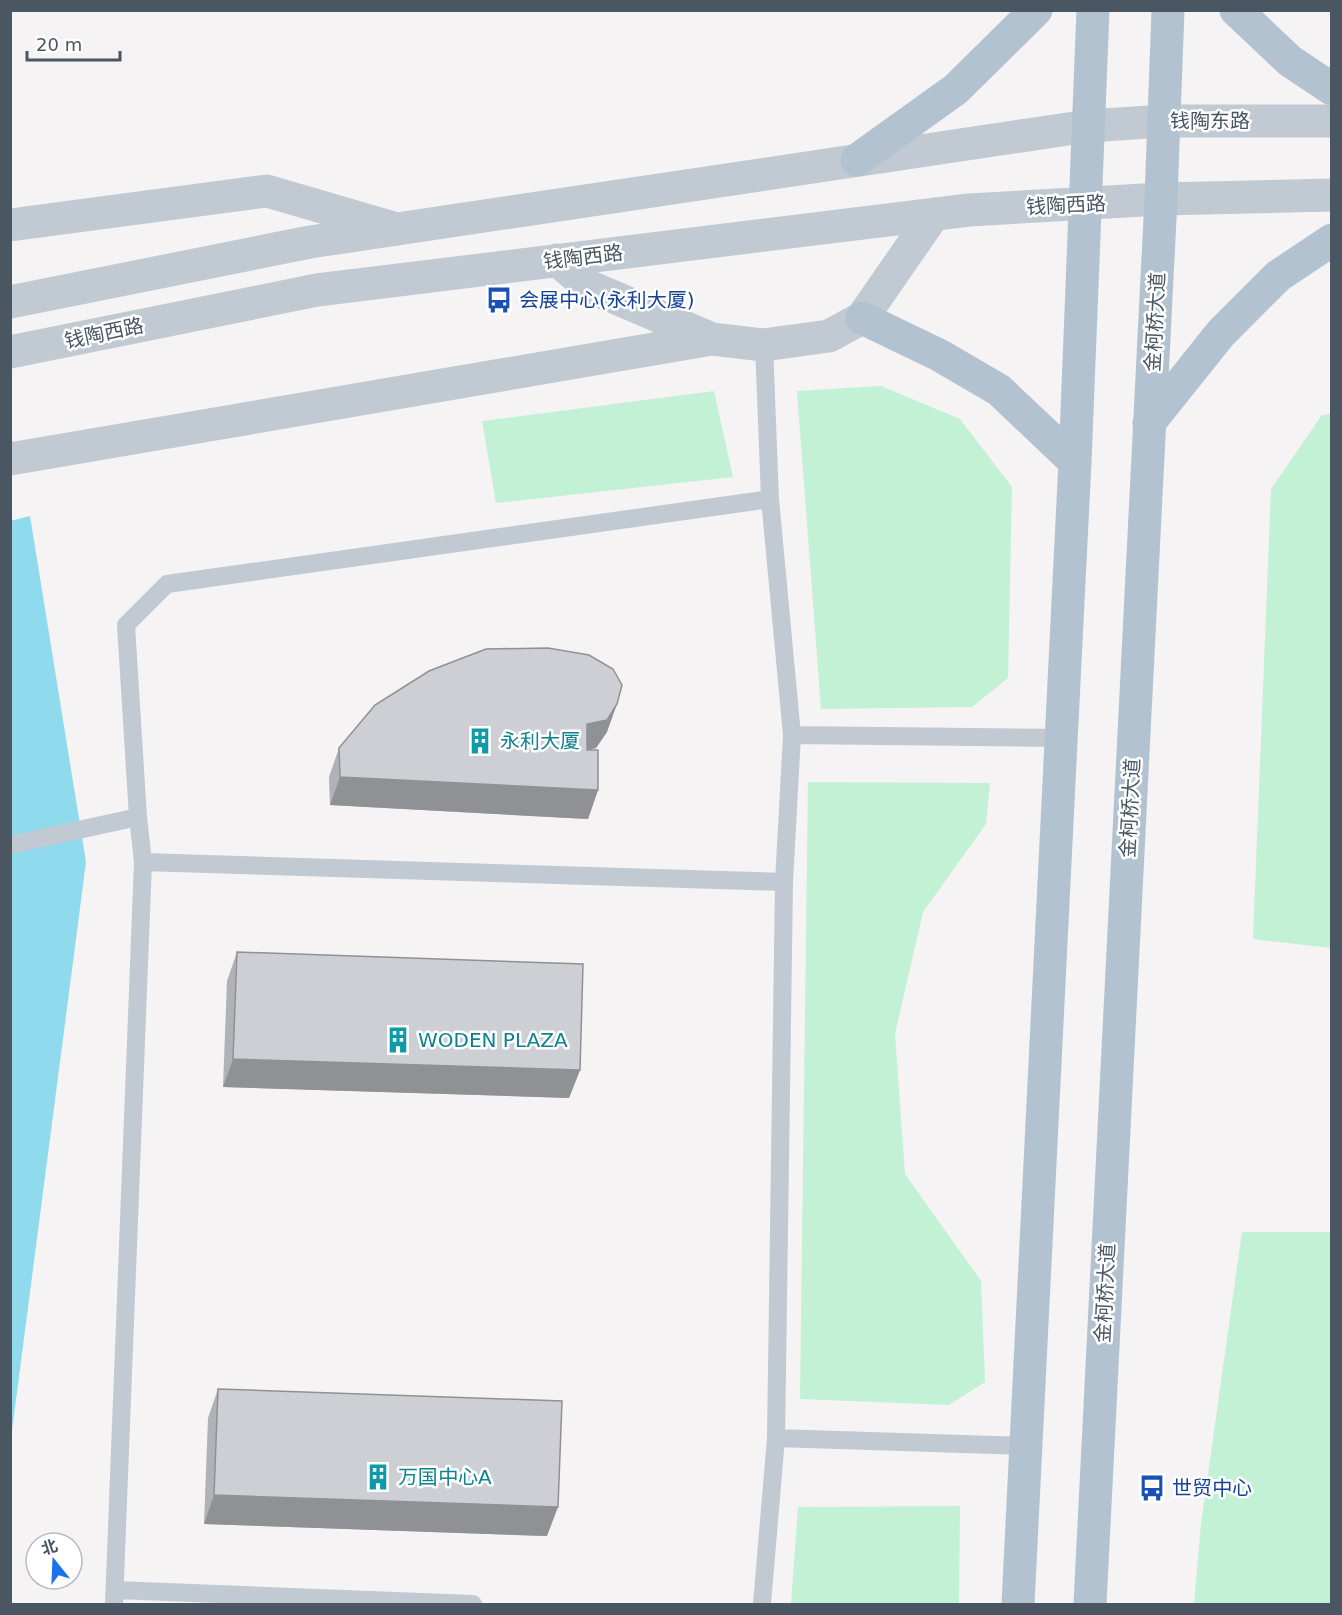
<svg xmlns="http://www.w3.org/2000/svg" width="1342" height="1615" font-family="'DejaVu Sans','Noto Sans SC',sans-serif">
<rect width="100%" height="100%" fill="#f5f3f3"/>
<path fill="#c3f1d5" d="M881 386 960 419 1012 487 1008 678 972 707 821 709 797 391Z
M714 391 733 477 496 503 482 421Z
M1331 414H1332L1331 948 1253 939 1271 489 1322 415Z
M808 782 990 783 986 824 923 912 895 1034 905 1174 981 1281 985 1382 949 1405 800 1399Z
M1242 1232H1331V1604H1194L1201 1524Z
M960 1506 959 1604H791L798 1507Z"/>
<path fill="#90daee" d="M30 516 86 862 11 1438 10 521Z"/>
<g fill="none" stroke-linecap="round" stroke-linejoin="round">
<path stroke="#c1cad2" stroke-width="18" d="M792 735 1061 738
M10 845 138 817
M143 862 784 882
M776 1438 1026 1446
M116 1590 473 1604
M114 1604 143 862 138 817 126 625 167 584 770 499
M762 1604 776 1438 784 882 792 735 770 499 764 345"/>
<path stroke="#c1cad2" stroke-width="33" d="M10 225 267 191 397 229
M10 459 712 339"/>
<path stroke="#c1cad2" stroke-width="33" d="M557 260 588 286 712 339 764 345 829 336 862 318 934 214
M10 302 310 242 1088 126 1164 121H1332
M10 352 317 290 969 210 1161 199 1332 195"/>
<path stroke="#b3c2d1" stroke-width="33" d="M1236 10 1290 61 1332 89
M857 160 956 89 1036 10
M862 318 939 355 999 390 1075 462
M1149 423 1221 333 1278 276 1332 240
M1018 1604 1075 462 1093 10
M1090 1604 1161 199 1168 10"/>
</g>
<path fill="#b0b2b7" d="M607 732 596 748 587 750 598 790 588 819 330 805 329 777 339 748Z
M237 952 580 1070 569 1098 223 1087 227 981Z
M218 1389 547 1536 204 1524 208 1418Z"/>
<path fill="#909195" d="M617 704 607 732 596 748 577 753 587 724Z
M340 777 598 790 588 819 330 805Z
M233 1059 580 1070 569 1098 223 1087Z
M214 1495 558 1507 547 1536 204 1524Z"/>
<path fill="#cdcfd5" stroke="#909195" stroke-width="1.5" d="M548 648 589 655 613 669 622 685 617 704 607 720 587 724V750H598V790L340 777 339 748 375 705 429 671 486 649Z
M237 952 583 964 580 1070 233 1059Z
M218 1389 562 1401 558 1507 214 1495Z"/>
<defs>
<g id="bus-bare" transform="scale(2.07)"><path d="M-5-6H5V4H4V6H2V4H-2V6H-4V4H-5ZM-3.5-4V0h7V-4ZM-3.5 1.2v1.5H-2V1.2ZM2 1.2v1.5H3.5V1.2Z" fill="#1a4fb4" stroke="#fff" stroke-width="2.5" paint-order="stroke"/></g>
<g id="building-bare" transform="scale(2.07)"><path d="M-4-6H4V6H1V3H-1V6H-4ZM-2.5-4.3h1.7v1.8h-1.7ZM.8-4.3h1.7v1.8H.8ZM-2.5-1h1.7V.8h-1.7ZM.8-1h1.7V.8H.8Z" fill="#0f9aa8" stroke="#fff" stroke-width="2.5" paint-order="stroke"/></g>
</defs>
<g fill-rule="evenodd">
<use href="#bus-bare" x="499" y="300"/>
<use href="#building-bare" x="480" y="741"/>
<use href="#building-bare" x="398" y="1040"/>
<use href="#building-bare" x="378" y="1477"/>
<use href="#bus-bare" x="1152" y="1488"/>
</g>
<g text-anchor="middle" dominant-baseline="central" stroke-width="5" stroke-linejoin="round" paint-order="stroke">
<g font-size="20" fill="#4a5661" stroke="#fff">
<text x="1210" y="121">钱陶东路</text>
<text transform="translate(1066 205) rotate(-3)">钱陶西路</text>
<text transform="translate(583 257) rotate(-7)">钱陶西路</text>
<text transform="translate(1155 322) rotate(-87)">金柯桥大道</text>
<text transform="translate(104 333) rotate(-12)">钱陶西路</text>
<text transform="translate(1130 808) rotate(-87)">金柯桥大道</text>
<text transform="translate(1105 1293) rotate(-87)">金柯桥大道</text>
</g>
<g font-size="20" fill="#164399" stroke="#fff" text-anchor="start">
<text x="519" y="300">会展中心(永利大厦)</text>
<text x="1172" y="1488">世贸中心</text>
</g>
<g font-size="20" fill="#0d838f" stroke="#fff" text-anchor="start">
<text x="500" y="741">永利大厦</text>
<text x="418" y="1040">WODEN PLAZA</text>
<text x="398" y="1477">万国中心A</text>
</g>
</g>
<rect width="1342" height="1615" fill="none" stroke="#4a5661" stroke-width="24"/>
<g transform="translate(54 1561) rotate(342)"><circle r="28" fill="#ffffff" stroke="#b7bbc0" stroke-width="1.5"/>
<path d="M0-4.5L10 22L0 15L-10 22Z" fill="#1a73e8"/>
<text y="-9" font-size="16" font-weight="bold" text-anchor="middle" fill="#4a5661">北</text>
</g>
<path d="M27 51v9h93v-9" fill="none" stroke="#4a5661" stroke-width="3"/>
<text x="36" y="51" font-size="18" fill="#4a5661" stroke="#ffffff" stroke-width="4.5" paint-order="stroke">20 m</text>
</svg>
